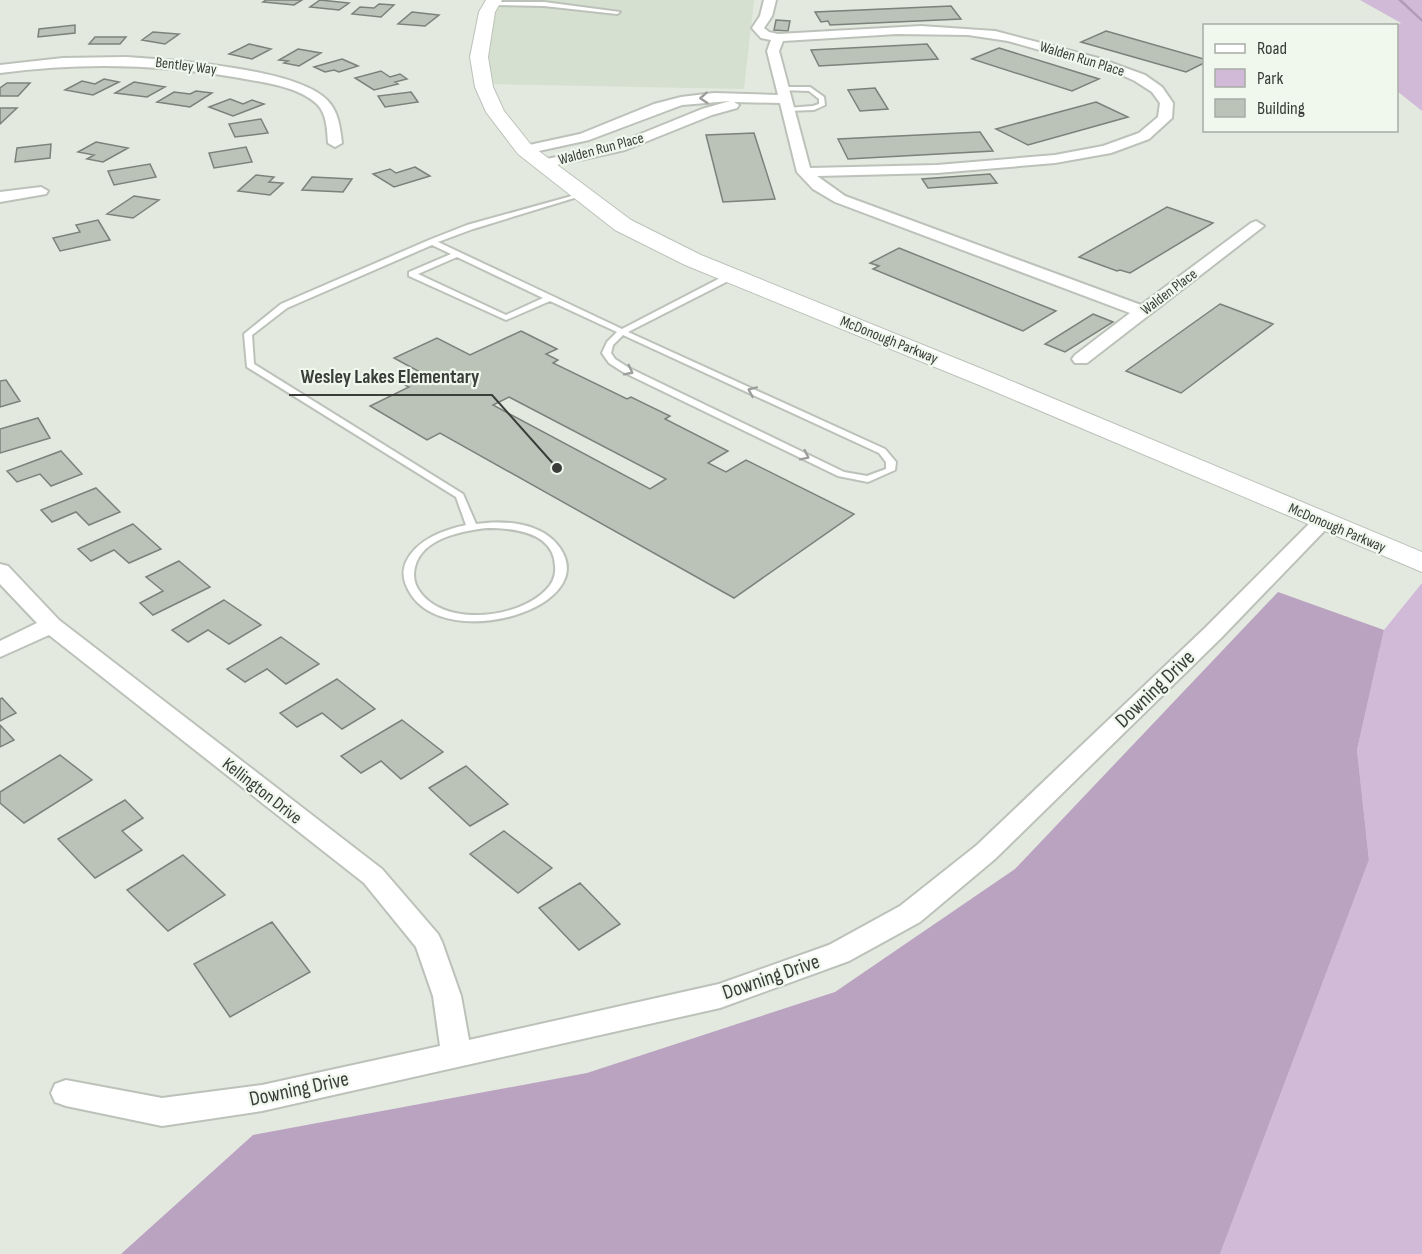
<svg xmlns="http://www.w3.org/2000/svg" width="1422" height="1254" font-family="'Sofia Sans Condensed',sans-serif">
<rect width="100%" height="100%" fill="#e3e9df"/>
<path fill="#d5e0d0" d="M490 0H754L744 89 485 84Z"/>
<path fill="#d1b9d8" d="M1360 0H1422V111L1397 91 1396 26 1401 23Z
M1422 583V1254H1220L1369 860 1357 750 1384 630Z"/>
<path fill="#baa2c1" d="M1278 592 1384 630 1357 750 1369 860 1220 1254H121L253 1135 587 1073 835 992 1015 869Z"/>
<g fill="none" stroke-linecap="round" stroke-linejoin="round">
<path fill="#b199b8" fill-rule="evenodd" d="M1398 0H1402L1422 19V22Z"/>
</g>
<path fill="#bbc2b8" stroke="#7c8279" stroke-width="1.5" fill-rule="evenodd" d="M266 0H302L294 5 263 2Z
M320 0 349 3 339 10 310 7Z
M379 4 394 5 381 17 352 14 360 7 374 8Z
M951 6 961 19 830 25 828 21 821 22 815 12Z
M412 12 439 15 425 26 398 24Z
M776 20 790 21 788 31 774 30Z
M75 25V33L38 37 39 29Z
M1106 31 1204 59V63L1186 72 1081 42Z
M153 32 179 34 165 44 142 40Z
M95 37H126L120 44H89Z
M249 44 271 49 252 59 229 54Z
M927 44 938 59 819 66 811 50Z
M999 48 1099 79 1072 91 972 59Z
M298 49 321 53 299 66 284 63 288 61 279 60Z
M342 59 358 66 339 72 334 70 325 72 314 67Z
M381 71 390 77 400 74 407 79 395 82 398 84 374 90 355 78Z
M104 79 119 82 93 95 65 90 82 81 95 84Z
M134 82 165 87 147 97 115 93Z
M7 83H30L18 96H0V88Z
M875 88 888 109 860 111 848 90Z
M196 91 212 93 190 107 157 102 174 92 190 94Z
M411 92 418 102 385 107 378 96Z
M230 99 243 104 252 100 264 104 233 116 209 107Z
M1096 102 1128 117 1028 145 996 129Z
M0 108H17L0 124Z
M261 119 268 133 235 137 229 124Z
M980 132 993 151 848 159 838 139Z
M754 133 775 199 723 202 706 135Z
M96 142 128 148 103 162 87 159 94 155 78 152Z
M51 144 50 158 15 162 17 148Z
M246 147 252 162 214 168 209 153Z
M150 164 156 177 114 185 108 171Z
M415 167 430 176 394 187 373 174 390 169 396 173Z
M990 174 997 183 928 188 922 179Z
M256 175 274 177 269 182 283 183 270 195 238 191Z
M312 177 352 179 343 192 302 190Z
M134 196 159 200 133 218 107 214Z
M1167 207 1213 223 1130 273 1120 270 1117 271 1079 257Z
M98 220 110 240 60 251 53 238 80 232 76 225Z
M899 248 1056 311 1023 331 873 269 879 266 870 263Z
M1220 304 1273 324 1181 393 1126 371Z
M1093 314 1113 322 1065 352 1045 344Z
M521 331 557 349 546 354 558 360 553 363 627 399 631 397 670 416 665 419 728 451 708 463 726 472 746 460 854 514 734 598 440 433 427 440 370 406 409 387 397 381 418 371 394 358 437 338 470 355ZM509 397 666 479 650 489 493 405Z
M6 380 20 401 0 407V381Z
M38 418 50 438 0 453V429Z
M61 451 82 474 51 486 40 474 17 482 7 471Z
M96 488 120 512 89 525 76 512 52 522 41 510Z
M133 524 161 549 129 563 114 550 91 561 78 549Z
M179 561 210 587 153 615 140 603 163 591 146 577Z
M224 600 261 625 229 644 208 630 188 642 172 630Z
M281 637 319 664 286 684 267 669 245 682 227 669Z
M337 679 375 709 342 729 322 713 297 727 280 713Z
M2 698 16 713 0 721V699Z
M402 720 443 752 401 779 381 761 361 773 341 756Z
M0 725 14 740 0 747Z
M60 755 92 780 24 823 0 803V792Z
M466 766 508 804 470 826 429 788Z
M125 800 143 818 122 831 142 850 95 878 58 839Z
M504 831 552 868 518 893 470 854Z
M183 855 225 895 168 931 127 890Z
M580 883 620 924 579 950 539 908Z
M272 922 310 972 230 1017 194 964Z"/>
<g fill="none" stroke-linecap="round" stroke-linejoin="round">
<g stroke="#bcc2b9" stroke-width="4">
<path id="lane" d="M490 2H544L620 12 617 14 544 6 492 5Z
M782 87H810L824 97 825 105 814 110 785 111 784 110 787 108 813 106 819 104V99L809 91 780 90 779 89Z
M579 194 584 195 473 229 438 242 622 329 728 274H734V278L628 332 885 449 896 462 895 470 868 482 838 476 623 372 609 363 602 353 607 342 617 332 550 301 506 320 409 276V272L451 254 432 245 287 308 252 335 254 364 463 494 476 524C504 520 542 522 560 548 601 608 446 653 410 593 404 583 401 573 406 562 417 539 444 530 466 525L456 497 247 367 244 334 281 304 429 240 467 225ZM457 257 543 298 506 315 418 274ZM623 335 879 453 886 462V469L867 476 844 472 629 368 615 359 611 353 613 345ZM487 528C513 528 554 532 555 566 556 575 553 583 546 590 518 619 442 628 418 589 414 582 413 575 415 567 422 538 462 531 487 528Z"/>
</g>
<g stroke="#bcc2b9" stroke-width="4">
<path id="street" d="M764 0H776L772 16 764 28 769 32 778 34 921 26 995 31 1098 58 1145 75 1162 87 1173 103 1172 118 1149 139 1111 153 1055 163 937 173 817 176 845 196 1141 305 1251 223 1256 221 1264 226 1087 363H1075L1072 359 1075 355 1130 313 835 202 813 189 797 172 780 103 734 102 739 105 737 108 712 115 625 150 543 168 538 167 536 164 538 161 616 144 702 109 730 101 682 105 589 140 525 154 518 150 520 147 580 134 654 104 681 97 714 93 778 95 767 51 771 40 761 38 752 28 760 16ZM897 34 968 35 1008 41 1113 71 1135 81 1152 92 1160 103 1158 117 1139 133 1103 146 1055 155 937 165 810 168 779 51 783 41Z
M125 57C171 60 296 68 327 100 339 112 340 128 342 143L335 147 328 143C327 130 327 114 317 104 297 86 266 83 240 78 160 64 81 62 0 73V65L63 58Z
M41 187 48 191 46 194 0 202V192Z
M1322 516 1329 518 1332 522 1329 526 1221 638 995 859 920 922 849 961 720 1008 262 1111 162 1126 66 1106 55 1102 51 1093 55 1084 66 1080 162 1098 262 1085 440 1046 433 996 416 947 364 883 49 635 0 657V641L37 623 0 584V564L8 566 59 620 382 869 438 934 442 942 461 996 469 1040 719 984 829 945 900 906 977 845 1205 628 1315 518Z"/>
</g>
<g stroke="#bcc2b9" stroke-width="2">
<path id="secondary" d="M486 0H502L495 12 488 57 493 87 504 111 532 146 631 220 701 255 997 375 1422 552V572L979 385 685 265 615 230 518 154 486 112 475 87 470 57 479 12Z"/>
</g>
<use href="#lane" fill="#fff" fill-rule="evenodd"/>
<use href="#street" fill="#fff" fill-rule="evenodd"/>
<use href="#secondary" fill="#fff" fill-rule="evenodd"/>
</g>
<defs><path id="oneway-chevron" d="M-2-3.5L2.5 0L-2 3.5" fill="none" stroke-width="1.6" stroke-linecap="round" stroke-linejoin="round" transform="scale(1.5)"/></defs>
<g stroke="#9c9e9c">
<use href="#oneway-chevron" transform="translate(704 98) rotate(176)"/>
<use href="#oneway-chevron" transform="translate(629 371) rotate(27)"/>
<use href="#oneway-chevron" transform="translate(752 391) rotate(-156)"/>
<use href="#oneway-chevron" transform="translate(805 456) rotate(26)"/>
</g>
<g text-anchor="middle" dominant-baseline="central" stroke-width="4.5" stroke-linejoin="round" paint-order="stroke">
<g font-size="15" fill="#3a3d39" stroke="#f0f7ed">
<text transform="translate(1082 59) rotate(17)">Walden Run Place</text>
<text transform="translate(186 66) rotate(7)">Bentley Way</text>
<text transform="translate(601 149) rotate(-15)">Walden Run Place</text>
<text transform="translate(1169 292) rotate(-37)">Walden Place</text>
<text transform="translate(889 340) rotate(22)">McDonough Parkway</text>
<text transform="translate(1337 528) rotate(23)">McDonough Parkway</text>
</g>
<g font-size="18" fill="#3a3d39" stroke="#f0f7ed">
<text transform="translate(262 791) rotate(38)">Kellington Drive</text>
</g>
<g font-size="21" fill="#3a3d39" stroke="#f0f7ed">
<text transform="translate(1155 689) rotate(-44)">Downing Drive</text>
<text transform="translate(771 977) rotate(-19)">Downing Drive</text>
<text transform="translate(299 1089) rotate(-12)">Downing Drive</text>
</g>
</g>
<path fill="none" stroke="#3a3d39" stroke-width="2" d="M557 468L492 395H289"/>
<circle fill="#3a3d39" stroke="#f0f7ed" stroke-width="2" cx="557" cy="468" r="6"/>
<g font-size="20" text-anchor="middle" font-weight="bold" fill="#3a3d39" stroke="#f0f7ed" stroke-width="4.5" stroke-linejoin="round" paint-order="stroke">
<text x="390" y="383">Wesley Lakes Elementary</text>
</g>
<rect x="1203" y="24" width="195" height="108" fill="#f0f7ed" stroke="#a7ada5" stroke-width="1.5"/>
<rect x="1215" y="44" width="30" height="9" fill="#ffffff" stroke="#a7ada5" stroke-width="1.5"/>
<text x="1257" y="54" font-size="18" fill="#3a3d39">Road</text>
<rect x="1215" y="69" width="30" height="18" fill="#d1b9d8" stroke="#a7ada5" stroke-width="1.5"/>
<text x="1257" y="84" font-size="18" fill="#3a3d39">Park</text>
<rect x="1215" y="99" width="30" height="18" fill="#bbc2b8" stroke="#a7ada5" stroke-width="1.5"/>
<text x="1257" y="114" font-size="18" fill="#3a3d39">Building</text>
</svg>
